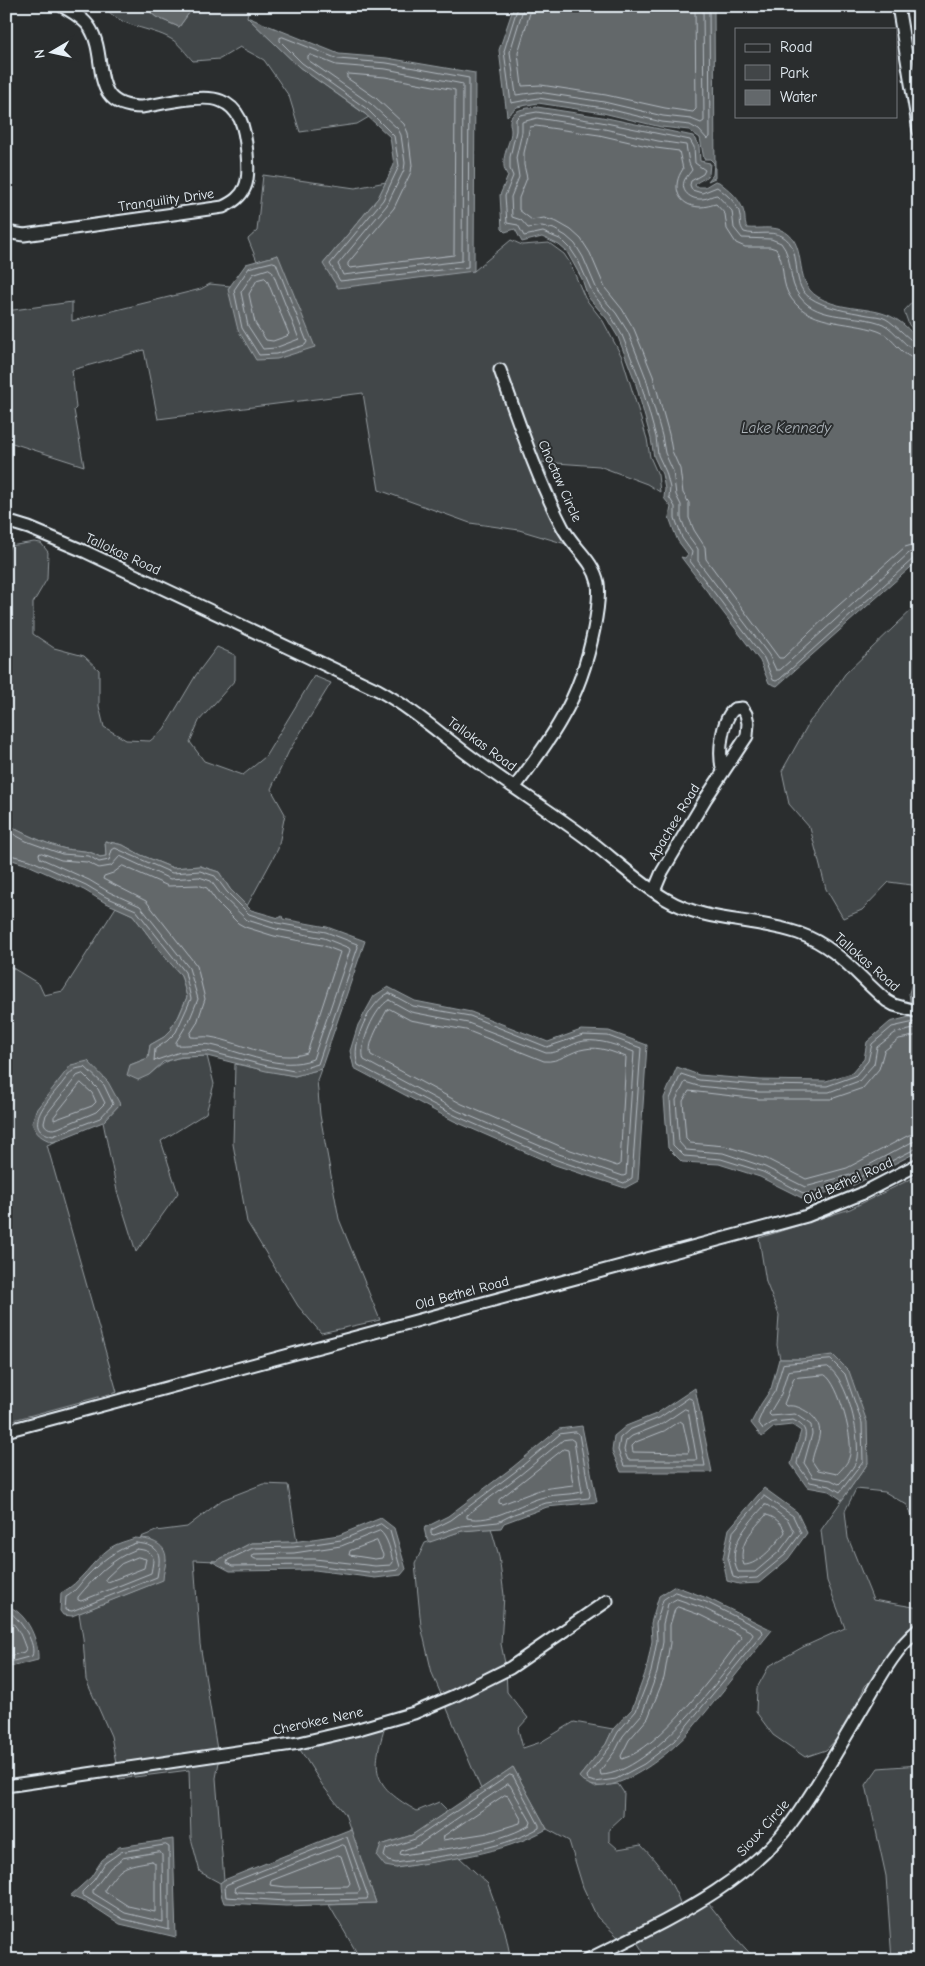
<svg xmlns="http://www.w3.org/2000/svg" width="925" height="1966" font-family="'Comic Neue',sans-serif">
<rect width="100%" height="100%" fill="#2a2d2e"/>
<filter id="ink" filterUnits="userSpaceOnUse"><feTurbulence type="fractalNoise" baseFrequency=".02" numOctaves="2"/><feDisplacementMap in="SourceGraphic" scale="10" xChannelSelector="R" yChannelSelector="G"/><feConvolveMatrix kernelMatrix="1 2 1 2 8 2 1 2 1" color-interpolation-filters="sRGB"/></filter>
<g filter="url(#ink)">
<path fill="#424648" stroke="#959ca0" d="M104 6H143L156 17 179 27 194 6H249L247 17 299 67 369 117 357 124 300 132 289 96 264 60 240 47 220 59 193 61C187 55 179 43 171 39 151 27 119 28 104 6Z
M263 175 355 188 386 182 378 198 323 264 474 271 511 240 522 245 549 243 564 254 570 263 585 298 603 321 622 357 647 439 650 457 658 475 660 492 647 484 599 466 542 462 576 547 519 530 470 523 379 490 363 393 158 419 144 350 72 370 76 408 74 410 84 466 6 441V311L72 302V321L201 289 210 284 230 286 228 289 278 255 257 261 248 239 257 231Z
M919 295V336L909 325 904 311Z
M34 542 41 543 48 552 47 579 33 603V634L54 648 84 656 99 670V706L104 727 126 740 150 741 164 729 196 675 217 647 235 655V680L199 721 190 742 204 761 243 775 265 757 314 676 331 683 289 751 271 789 285 814 278 849 247 906 230 889 219 872 200 866 173 868 141 855 123 845 105 841 106 856 100 857C86 848 76 852 62 848 42 842 24 834 6 824V554L10 546Z
M919 603V893L912 885 889 882 862 910 843 918 826 889 810 828 789 804 782 771 810 721 820 710 845 674Z
M116 907 133 915 164 956 181 975 187 997 173 1029 164 1037 150 1045 148 1058 130 1065 149 1075C172 1054 179 1058 207 1056L214 1084 206 1113 161 1141 178 1193 136 1252 117 1191 103 1122 120 1104 52 1142 62 1139 47 1145 117 1392 6 1422V964L39 984 44 995 63 991Z
M235 1064 295 1076 321 1069 317 1080 320 1115 339 1219 380 1320 321 1333 298 1306 247 1222 233 1144Z
M919 1175V1532L907 1505 885 1492 856 1489 845 1511 848 1538 873 1600 919 1608V1625L865 1686 845 1730 826 1750 805 1757 773 1735 756 1712 757 1688 769 1666 803 1647 845 1628 827 1581 821 1530 868 1463 800 1359H780L777 1345 779 1315 766 1282 759 1238 850 1209Z
M263 1484 288 1485 297 1542 251 1543 216 1561 194 1560 200 1644 219 1762 216 1778 224 1880 220 1883 200 1872 191 1838 189 1770 119 1779 111 1736 86 1680 83 1638 79 1613 162 1580 166 1559 150 1539 141 1538V1537L156 1531 187 1527 222 1500Z
M491 1528 499 1556 504 1595 501 1644 506 1668 507 1692 528 1718 518 1729 523 1748 541 1742 574 1722 613 1729 606 1744 579 1777 594 1787 618 1784 624 1793 623 1816 609 1829V1841L618 1849 641 1845C659 1864 677 1887 683 1913L705 1899 735 1937 756 1960H648L631 1932 619 1938 597 1917 583 1887 569 1841 547 1829 513 1767 481 1789 432 1673 421 1626 415 1564 425 1543 462 1531Z
M386 1724C370 1772 373 1786 417 1811L439 1802 448 1811 412 1835 381 1845 396 1868 459 1857 488 1884 505 1931 511 1960H361L329 1905 376 1903 345 1814 323 1786 299 1748Z
M919 1765V1960H892L886 1876 866 1785 878 1768Z"/>
<path fill="#63686b" stroke="#989fa3" d="M143 6H194L179 27 156 17Z
M514 6H714L715 178 708 181 713 175 714 163 710 159H704L700 138 689 130 661 127 603 113 538 103 517 107 507 116 499 50Z
M247 17 339 54 387 58 475 73 474 271 338 288 323 264 378 198 394 165 390 137 364 113 299 67Z
M537 107 602 117 693 136 699 146 700 161 710 163 709 174C705 180 698 180 695 185L696 187H705L715 181 719 182C729 190 741 199 744 213 746 219 744 222 747 228 759 229 770 226 781 230 810 241 791 281 818 297 854 318 891 297 919 343V560L777 686 769 683 760 661 681 557 685 558 688 554 678 541 674 531 669 517 671 507 664 498 665 489 662 474 654 457 651 439 635 381 618 337 607 319 588 297 582 279 567 252 559 245 542 237 522 242 515 229 505 232 502 229 500 195 508 176C497 161 511 144 511 131 511 126 508 121 512 116 517 108 529 108 537 107Z
M278 255 315 347 277 359 256 360 238 330 228 289 246 264Z
M6 824C24 834 42 842 62 848 76 852 86 848 100 857L106 856 105 841 123 845 141 855 173 868 200 866 219 872 230 889 251 910 279 918 282 916 283 919 327 927 365 941 321 1069 295 1076 266 1071 207 1056 181 1057 163 1062 149 1075 138 1080 127 1075 130 1065 148 1058 150 1045 164 1037 172 1029 171 1027 179 1016 187 997 181 975 164 956 133 915 104 902 84 890 28 865 6 858Z
M919 959V1008L911 1007 909 993Z
M388 987 415 1001 471 1012 548 1042 581 1030 609 1031 647 1045 638 1181 625 1188 555 1165 454 1121 354 1068 350 1051 358 1025 374 996Z
M913 1016H919V1151L854 1185 804 1199 760 1177 719 1164 682 1162 668 1148 664 1098 677 1067 699 1075 760 1080 826 1081 852 1073 864 1059 867 1042 890 1022Z
M88 1061 108 1082 120 1104 103 1122 53 1142C41 1138 36 1134 32 1123L36 1110 71 1065Z
M833 1355 849 1371 867 1422 868 1463 842 1500 829 1491 807 1487 791 1464 801 1431 792 1425 774 1427 762 1437 751 1423 761 1404 771 1389 779 1359H800Z
M695 1388 712 1472H621L612 1451 614 1436 626 1426 656 1414Z
M582 1426 597 1502 547 1507 504 1523 501 1528 462 1531 430 1542 426 1537 424 1528 448 1516 513 1467 559 1429Z
M764 1488 797 1512 807 1533 788 1559 759 1583 739 1584 727 1581 723 1558 729 1529Z
M381 1518 394 1528 406 1569 401 1575 375 1578 315 1570 230 1571 211 1561H216L251 1543 293 1542 339 1535Z
M135 1538C148 1539 166 1542 166 1559 166 1566 163 1573 163 1580L72 1616 63 1615 60 1611 61 1593C81 1583 92 1561 110 1548 117 1543 127 1541 135 1538Z
M675 1586 707 1598 772 1630C750 1657 728 1685 705 1713 696 1723 688 1735 677 1744 658 1762 602 1805 579 1777L606 1744 613 1729 632 1709 646 1671 652 1641 651 1623 659 1596Z
M10 1607C28 1615 39 1641 38 1660L6 1668V1609Z
M513 1767 547 1829C500 1855 449 1859 396 1868L385 1866 377 1856 381 1845 412 1835Z
M351 1829 376 1903 286 1906 224 1903C221 1896 220 1889 220 1883L224 1880Z
M173 1839 176 1937 120 1924 88 1903 70 1896 91 1877 102 1860 119 1847Z"/>
<g fill="none" stroke-linecap="round" stroke-linejoin="round">
<path stroke="#b3bac0" stroke-width="1" d="M518 6 504 51 511 103 538 98 604 108 662 122 690 125 699 130 707 139 710 137 709 6
M524 6 510 52 516 95 538 92 604 102 663 116 691 119 701 123 704 121 703 6
M532 6 518 53 522 86 541 85 606 95 665 108 693 112 696 109 695 6
M283 37 338 59 387 63 469 78 468 267 340 281 330 264 383 200 399 166 394 136 367 109 302 63 280 41V38Z
M311 55 336 65 386 69 463 84 462 261 343 275 338 264 387 205 404 170 405 163 401 135 398 129 371 104 308 60V56Z
M349 74 385 77 455 90 454 255 350 268 348 266V263L394 208 411 172 412 165 408 133 404 124 376 98 347 78V75Z
M273 262 276 263 307 342 305 345 276 354 259 355 242 328 234 290 249 268Z
M269 269 272 271 299 339 275 348 263 349 248 326 241 292 253 274Z
M265 278 267 280 289 334 287 336 273 341 266 340 255 323 249 294 257 280Z
M919 345C913 344 895 324 886 319 881 316 873 316 868 315 847 311 827 309 809 297 789 283 804 248 782 236 770 230 756 236 744 232 739 225 741 223 740 216 739 204 726 194 717 187L702 193 692 190 690 185 691 181 703 174 705 170 695 163 694 147 690 140 601 122 537 112 520 115 516 119V131L510 157V169L513 176 505 196 507 223 518 225 524 236 543 232 562 240 570 248 578 260 593 294 611 316 622 335 640 380 656 437 658 455 666 472 670 488 669 497 675 507V518L682 538 692 552 690 561 764 658 773 680 776 681 780 679 914 558 919 557
M919 351C906 350 896 330 883 324 858 313 819 322 800 297 787 281 794 259 781 243L771 239 742 238 734 228 732 211 717 195C712 195 708 199 702 199 691 200 679 191 685 179 687 176 690 173 692 170L689 163 686 145 658 141 600 128 537 118 522 122V132L516 158 519 177 511 197 512 217 521 220 528 228 542 226 554 229 566 236 575 244 583 257 598 292 616 313 628 332 646 378 662 436 665 453 673 471 676 495 681 505V518L687 534 698 549V561L769 655 776 670H780L909 553 919 550
M919 359C900 358 895 337 878 331 848 320 806 327 788 293 781 279 785 262 776 249L770 247H745L736 243 727 229 725 214 716 204C711 205 706 207 700 207 677 206 671 186 683 169L679 151 656 148 599 135 536 126 530 127 524 153V165L527 178 519 198V210L532 220 544 218 557 222 571 230 581 239 590 253 605 288 622 309 634 329 653 376 669 434 672 451 680 469 683 493 689 503V518L694 530 705 547 706 559 779 658H783L831 612 905 547 919 543
M6 830 26 841 62 854 89 856 99 862 109 860 112 850 115 848 172 873 200 871 215 876 227 892 249 914 277 923 326 932 357 944 358 947 318 1064 294 1071 267 1066 207 1051 180 1052 154 1061 155 1049 167 1041 176 1032 191 999 185 972 136 910 106 897 86 885 30 860 6 854
M42 853 61 860 87 862 99 868 111 866 120 856 170 879 199 877 211 881 222 896 247 920 276 929 324 938 349 948 350 950 313 1059C281 1072 243 1052 211 1045 200 1043 187 1046 176 1045V1042L189 1021 198 999 189 968 140 906 109 892 89 880 40 858 39 854Z
M123 866 168 886 198 885 207 888 217 902 238 923 245 927 274 936 322 945 340 952 307 1053C276 1064 241 1042 210 1037 204 1036 197 1038 191 1037L190 1034 197 1023 205 999 197 966 146 901 103 879 104 876 113 873Z
M389 993 413 1006 470 1016 547 1047 583 1035 608 1036 641 1048 632 1178 624 1183 557 1160 456 1116 358 1065C350 1044 369 1002 389 993Z
M389 1000 411 1012 468 1023 546 1053C559 1054 571 1043 584 1041 601 1039 618 1046 634 1052L626 1175 623 1176 559 1154 458 1111 364 1060C358 1045 375 1007 389 1000Z
M390 1009 410 1020 466 1030 544 1061C559 1063 570 1051 585 1049 599 1046 613 1052 626 1057L620 1165 617 1166 562 1147 462 1104 371 1055C366 1044 382 1020 387 1010Z
M919 1021 892 1027 872 1044 868 1061 855 1076 827 1086 759 1085 699 1080 681 1074 670 1099 673 1145 684 1156 721 1159 763 1172 805 1194 852 1181 919 1147
M919 1028 895 1033 877 1047 874 1064 859 1081 829 1092H759L698 1086 685 1082 676 1100 679 1142 686 1150 723 1153 765 1167 805 1187 850 1175 912 1142 919 1141
M919 1035 899 1039 884 1051 879 1069 863 1088 831 1099H759L689 1091 683 1101 686 1139 690 1143 725 1146 767 1159 806 1179 847 1168 909 1135 919 1134
M85 1067 104 1085 113 1104 100 1118 53 1136C21 1129 47 1102 58 1088 63 1083 68 1074 74 1070 76 1068 82 1068 85 1067Z
M83 1074 98 1089 105 1103 96 1112 58 1128C52 1130 46 1129 44 1123L46 1115 77 1076Z
M81 1083 92 1093 96 1102 92 1106 54 1120V1117Z
M831 1360 845 1374 862 1423 863 1462 840 1492 830 1486 810 1482 797 1464C799 1445 817 1431 793 1420L773 1422 763 1429 758 1422 765 1406 775 1391 783 1364Z
M828 1367C848 1380 860 1435 857 1458 856 1466 844 1479 839 1484L831 1480 813 1477 804 1463 812 1434 811 1425 795 1414 771 1416 769 1414 781 1394 788 1371Z
M825 1375C839 1383 855 1443 849 1458 847 1464 841 1470 837 1474L818 1470 812 1461C815 1442 829 1429 809 1413 801 1408 796 1405 786 1406L784 1404 794 1378Z
M689 1398 693 1400 705 1466H624L618 1450 620 1438 629 1430 659 1418Z
M685 1409 688 1410 697 1460H628L624 1450 626 1441 632 1436 662 1424Z
M680 1421 683 1423 689 1450 688 1453 633 1452 632 1446 636 1442 664 1431Z
M576 1432 579 1434 590 1495 589 1498 546 1503 514 1514 498 1522 461 1526 434 1535 431 1534V1530L451 1520 516 1471 560 1434Z
M571 1439 574 1441 582 1492C570 1495 556 1494 544 1497 519 1503 493 1524 467 1518V1515L520 1475 563 1440Z
M564 1449 568 1450 573 1485 542 1489 502 1504 499 1503V1500Z
M764 1496 793 1516 801 1533 785 1555 757 1578 740 1579 733 1577 728 1558 733 1532Z
M765 1505H767L788 1520 794 1532 780 1551 755 1572H738C725 1546 749 1523 765 1505Z
M766 1515C774 1516 783 1524 785 1532 777 1543 759 1565 744 1565 736 1546 754 1528 766 1515Z
M381 1524 390 1531 400 1567 398 1570 375 1573 315 1565 232 1566 227 1563 228 1560 253 1548 294 1547 341 1540Z
M380 1531C388 1537 391 1553 393 1562L391 1565 375 1566 315 1559H255L252 1557 254 1554 294 1553 341 1546Z
M377 1541 383 1555 382 1558 375 1559 349 1555 350 1551Z
M136 1543C162 1545 161 1555 157 1577L72 1611 65 1610 66 1597C75 1592 79 1585 85 1578 102 1560 114 1551 136 1543Z
M137 1549C156 1551 154 1557 151 1573L81 1601 78 1600V1597C96 1576 111 1559 137 1549Z
M138 1557 146 1559 144 1568 108 1582 106 1581V1578L121 1564Z
M675 1592 706 1602 762 1630 763 1633 674 1741 644 1764 616 1779 595 1782 588 1780 587 1776 610 1747 618 1732 636 1711 651 1672 657 1641 656 1623 663 1600Z
M677 1599 703 1608 752 1632 753 1635C724 1674 652 1773 601 1775L600 1771 616 1750 623 1736 642 1714 657 1673 663 1642V1624L668 1604Z
M678 1607 700 1615 740 1635 741 1638C718 1670 659 1749 622 1759L621 1756 629 1740 648 1718 664 1678 670 1643V1625L675 1609Z
M6 1613H11C21 1621 37 1644 32 1656L6 1663
M6 1619C18 1623 22 1639 26 1649L24 1652 6 1657
M510 1775 513 1776 539 1825V1828C496 1852 444 1855 396 1863L388 1861 384 1856 386 1849 415 1839Z
M508 1784 510 1785 531 1822 530 1825C493 1846 445 1848 403 1855L400 1854 401 1851 418 1845Z
M505 1795 508 1796 521 1819 520 1823 488 1833 443 1840 444 1836Z
M347 1837 368 1896 367 1899 286 1901 226 1897 225 1887 226 1885Z
M166 1845 169 1847V1930L123 1919 82 1895V1892L94 1880 105 1863 121 1852Z
M343 1845 345 1846 360 1890 358 1893 286 1894 237 1892 235 1891 236 1887Z
M160 1852 162 1855 163 1922 125 1913 93 1893V1890L110 1868 123 1858Z
M338 1855 341 1856 350 1883 348 1886 286 1887 270 1885 271 1881Z
M152 1861 155 1863V1912L128 1906 105 1891V1889C122 1865 124 1866 152 1861Z"/>
<g stroke="#e8f1f8" stroke-width="15">
<path id="minor" d="M898 6 919 131
M6 232 24 235 223 207C233 202 241 197 245 187 251 174 246 132 240 119 236 111 229 104 221 101 204 93 161 104 142 107 87 107 109 58 90 28 84 18 72 12 62 6
M500 370C519 423 536 476 562 526 572 547 593 559 598 583 600 598 597 614 594 629 588 659 578 691 562 718 549 742 531 765 515 787
M6 521 29 528 86 552 378 690C411 708 439 733 470 756 507 784 547 809 585 837 612 857 637 882 666 899 706 923 755 918 798 933 838 947 856 975 887 1001L894 1005 919 1012
M654 891 662 872 706 798 747 736 748 723 746 714 742 708 734 709C721 721 718 755 723 771
M6 1431 807 1216 861 1194 919 1164
M6 1786 299 1743 355 1730 414 1713 454 1696 510 1668 607 1601
M587 1960C663 1922 751 1885 799 1812 823 1777 844 1739 866 1702 881 1676 895 1649 919 1629"/>
</g>
<use href="#minor" stroke="#2a2d2e" stroke-width="11"/>
</g>
</g>
<g text-anchor="middle" dominant-baseline="central" stroke-width="4" stroke-linejoin="round" paint-order="stroke">
<g font-size="14" fill="#e8f1f8" stroke="#2a2d2e">
<text transform="translate(166 200) rotate(-8)">Tranquility Drive</text>
<text transform="translate(560 481) rotate(66)">Choctaw Circle</text>
<text transform="translate(123 554) rotate(25)">Tallokas Road</text>
<text transform="translate(482 744) rotate(36)">Tallokas Road</text>
<text transform="translate(674 822) rotate(-59)">Apachee Road</text>
<text transform="translate(867 962) rotate(41)">Tallokas Road</text>
<text transform="translate(848 1181) rotate(-24)">Old Bethel Road</text>
<text transform="translate(462 1293) rotate(-15)">Old Bethel Road</text>
<text transform="translate(318 1721) rotate(-12)">Cherokee Nene</text>
<text transform="translate(763 1828) rotate(-48)">Sioux Circle</text>
</g>
<g font-size="15" font-style="italic" fill="#acb3b9" stroke="#2a2d2e">
<text x="786" y="428">Lake Kennedy</text>
</g>
</g>
<rect width="925" height="1966" fill="none" stroke="#2a2d2e" stroke-width="25"/>
<rect x="12" y="12" width="900" height="1941" fill="none" stroke="#e8f1f8" stroke-width="2" filter="url(#ink)"/>
<rect x="735" y="28" width="162" height="90" fill="#2a2d2e" stroke="#767b7f"/>
<rect x="745" y="44" width="25" height="8" fill="#2a2d2e" stroke="#767b7f"/>
<text x="780" y="52" font-size="15" fill="#e8f1f8">Road</text>
<rect x="745" y="65" width="25" height="15" fill="#424648" stroke="#767b7f"/>
<text x="780" y="78" font-size="15" fill="#e8f1f8">Park</text>
<rect x="745" y="90" width="25" height="15" fill="#63686b" stroke="#767b7f"/>
<text x="780" y="102" font-size="15" fill="#e8f1f8">Water</text>
<g transform="translate(52 52) rotate(261)" stroke="#2a2d2e" stroke-width="4" paint-order="stroke">
<path d="M0-4L9 19L0 12L-9 19Z" fill="#e8f1f8"/>
<text y="-8" font-size="14" font-weight="bold" text-anchor="middle" fill="#e8f1f8">N</text>
</g>
</svg>
